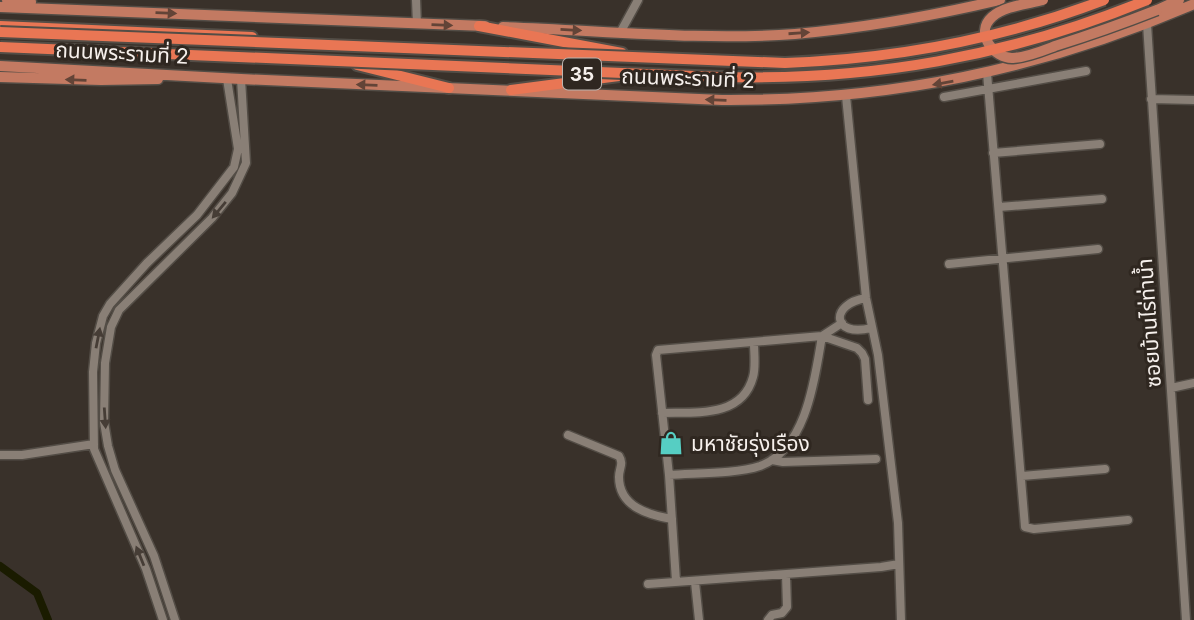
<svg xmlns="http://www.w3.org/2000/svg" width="1194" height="620" font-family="Inter,'Noto Sans Thai',sans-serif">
<rect width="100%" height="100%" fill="#39312a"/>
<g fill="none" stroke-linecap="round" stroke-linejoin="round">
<path stroke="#1a1b00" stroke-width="8" d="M0 566 37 593 48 620"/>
<g stroke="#534d46" stroke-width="11">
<path id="minor" d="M416 0 417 24
M1147 24 1186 620
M620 33 638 0
M987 73 1025 527 1034 529 1128 520
M846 96 866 298 878 355 898 523 901 620
M944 97 1086 71
M1151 99 1194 100
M993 153 1100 144
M999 207 1102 199
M949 264 1098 249
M866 298C829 304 832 338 871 328
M1171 388 1194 383
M662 413C696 412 742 418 753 377 756 367 754 353 754 343
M568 435 619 456C624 464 619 468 619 477 619 507 649 515 672 519
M0 455H22L94 444
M772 460 783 462 876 459
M669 475C695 473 736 474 760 466 807 449 815 377 822 336L842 323
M1022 476 1105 469
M676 581 669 475 656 355 658 350 822 336 857 348 862 353 865 359 868 400
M695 582 699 620
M648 584 881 567 899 564
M163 620 146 569 94 449 93 372 96 343 103 316 110 304 147 263 197 215 234 167 238 149 227 79
M175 620 154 556 115 470 108 446 104 422 105 363 111 327 119 310 212 218 232 193 246 163 241 79
M768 620 772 615 782 613 787 607 786 575"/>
</g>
<g stroke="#534d46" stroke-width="13">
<path id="major" d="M7 0 31 2
M0 7 485 26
M1157 10 1179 0
M503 27C598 30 700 41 795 34 865 28 932 16 1000 0
M0 66 241 79 722 100C889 101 1040 70 1194 4
M0 77 101 80 158 79"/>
</g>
<g stroke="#534d46" stroke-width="14">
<path id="highway" d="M0 26 252 37
M479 26 622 53
M357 65 449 88
M511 90 619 76"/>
</g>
<use href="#minor" stroke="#897f76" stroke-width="8"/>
<use href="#major" stroke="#c37a62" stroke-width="10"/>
<use href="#highway" stroke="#e97654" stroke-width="10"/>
<g stroke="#534d46" stroke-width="13" stroke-linecap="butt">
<path id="major-bridge" d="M1043 0C1028 4 1004 6 992 17 974 33 994 59 1013 58 1028 57 1042 51 1055 46 1090 35 1124 23 1157 10"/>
</g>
<g stroke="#534d46" stroke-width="14" stroke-linecap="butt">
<path id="highway-bridge" d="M0 32 785 63C894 59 1002 39 1104 0
M0 47 719 77C870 81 1008 57 1147 0"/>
</g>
<use href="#major-bridge" stroke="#c37a62" stroke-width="10"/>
<use href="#highway-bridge" stroke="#e97654" stroke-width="10"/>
</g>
<defs><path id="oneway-solid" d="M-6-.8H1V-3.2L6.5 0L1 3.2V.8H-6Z" transform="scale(1.75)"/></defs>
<g fill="#634437">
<use href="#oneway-solid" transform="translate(166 13) rotate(2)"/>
<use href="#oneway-solid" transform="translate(442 25) rotate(2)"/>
<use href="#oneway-solid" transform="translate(571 30) rotate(3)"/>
<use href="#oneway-solid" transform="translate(799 33) rotate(-4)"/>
<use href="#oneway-solid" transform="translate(76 80) rotate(-178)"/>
<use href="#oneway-solid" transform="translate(943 83) rotate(170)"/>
<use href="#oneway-solid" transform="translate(367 85) rotate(-178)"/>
<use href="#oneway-solid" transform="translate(716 100) rotate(-178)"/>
</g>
<g fill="#463d36">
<use href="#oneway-solid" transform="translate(219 210) rotate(130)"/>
<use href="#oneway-solid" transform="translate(98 338) rotate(-79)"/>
<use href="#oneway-solid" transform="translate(105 418) rotate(86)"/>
<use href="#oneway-solid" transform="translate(140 556) rotate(-112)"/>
</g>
<defs>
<g id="shop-bare" transform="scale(1.89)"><path d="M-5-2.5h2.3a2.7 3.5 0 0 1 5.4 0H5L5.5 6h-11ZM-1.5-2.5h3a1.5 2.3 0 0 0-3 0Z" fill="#56cec3" stroke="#2f2720" stroke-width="2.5" paint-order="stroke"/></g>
</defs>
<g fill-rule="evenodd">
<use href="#shop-bare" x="671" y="443"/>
</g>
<g text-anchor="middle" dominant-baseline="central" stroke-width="6" stroke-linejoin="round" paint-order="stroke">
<rect fill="#2f2720" stroke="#bab4af" stroke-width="2" x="563" y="58.5" width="38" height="31" rx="5"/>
<g font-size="19" font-weight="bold" fill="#f6f0ec">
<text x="582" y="74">35</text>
</g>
<g font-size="21" fill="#f6f0ec" stroke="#2f2720">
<text transform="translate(122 53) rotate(3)">ถนนพระรามที่ 2</text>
<text transform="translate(688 78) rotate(2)">ถนนพระรามที่ 2</text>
<text transform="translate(1149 323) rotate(-94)">ซอยบ้านไร่ท่าน้ำ</text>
</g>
<g font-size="21" fill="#f6f0ec" stroke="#2f2720" text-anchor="start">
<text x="691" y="443">มหาชัยรุ่งเรือง</text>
</g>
</g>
</svg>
